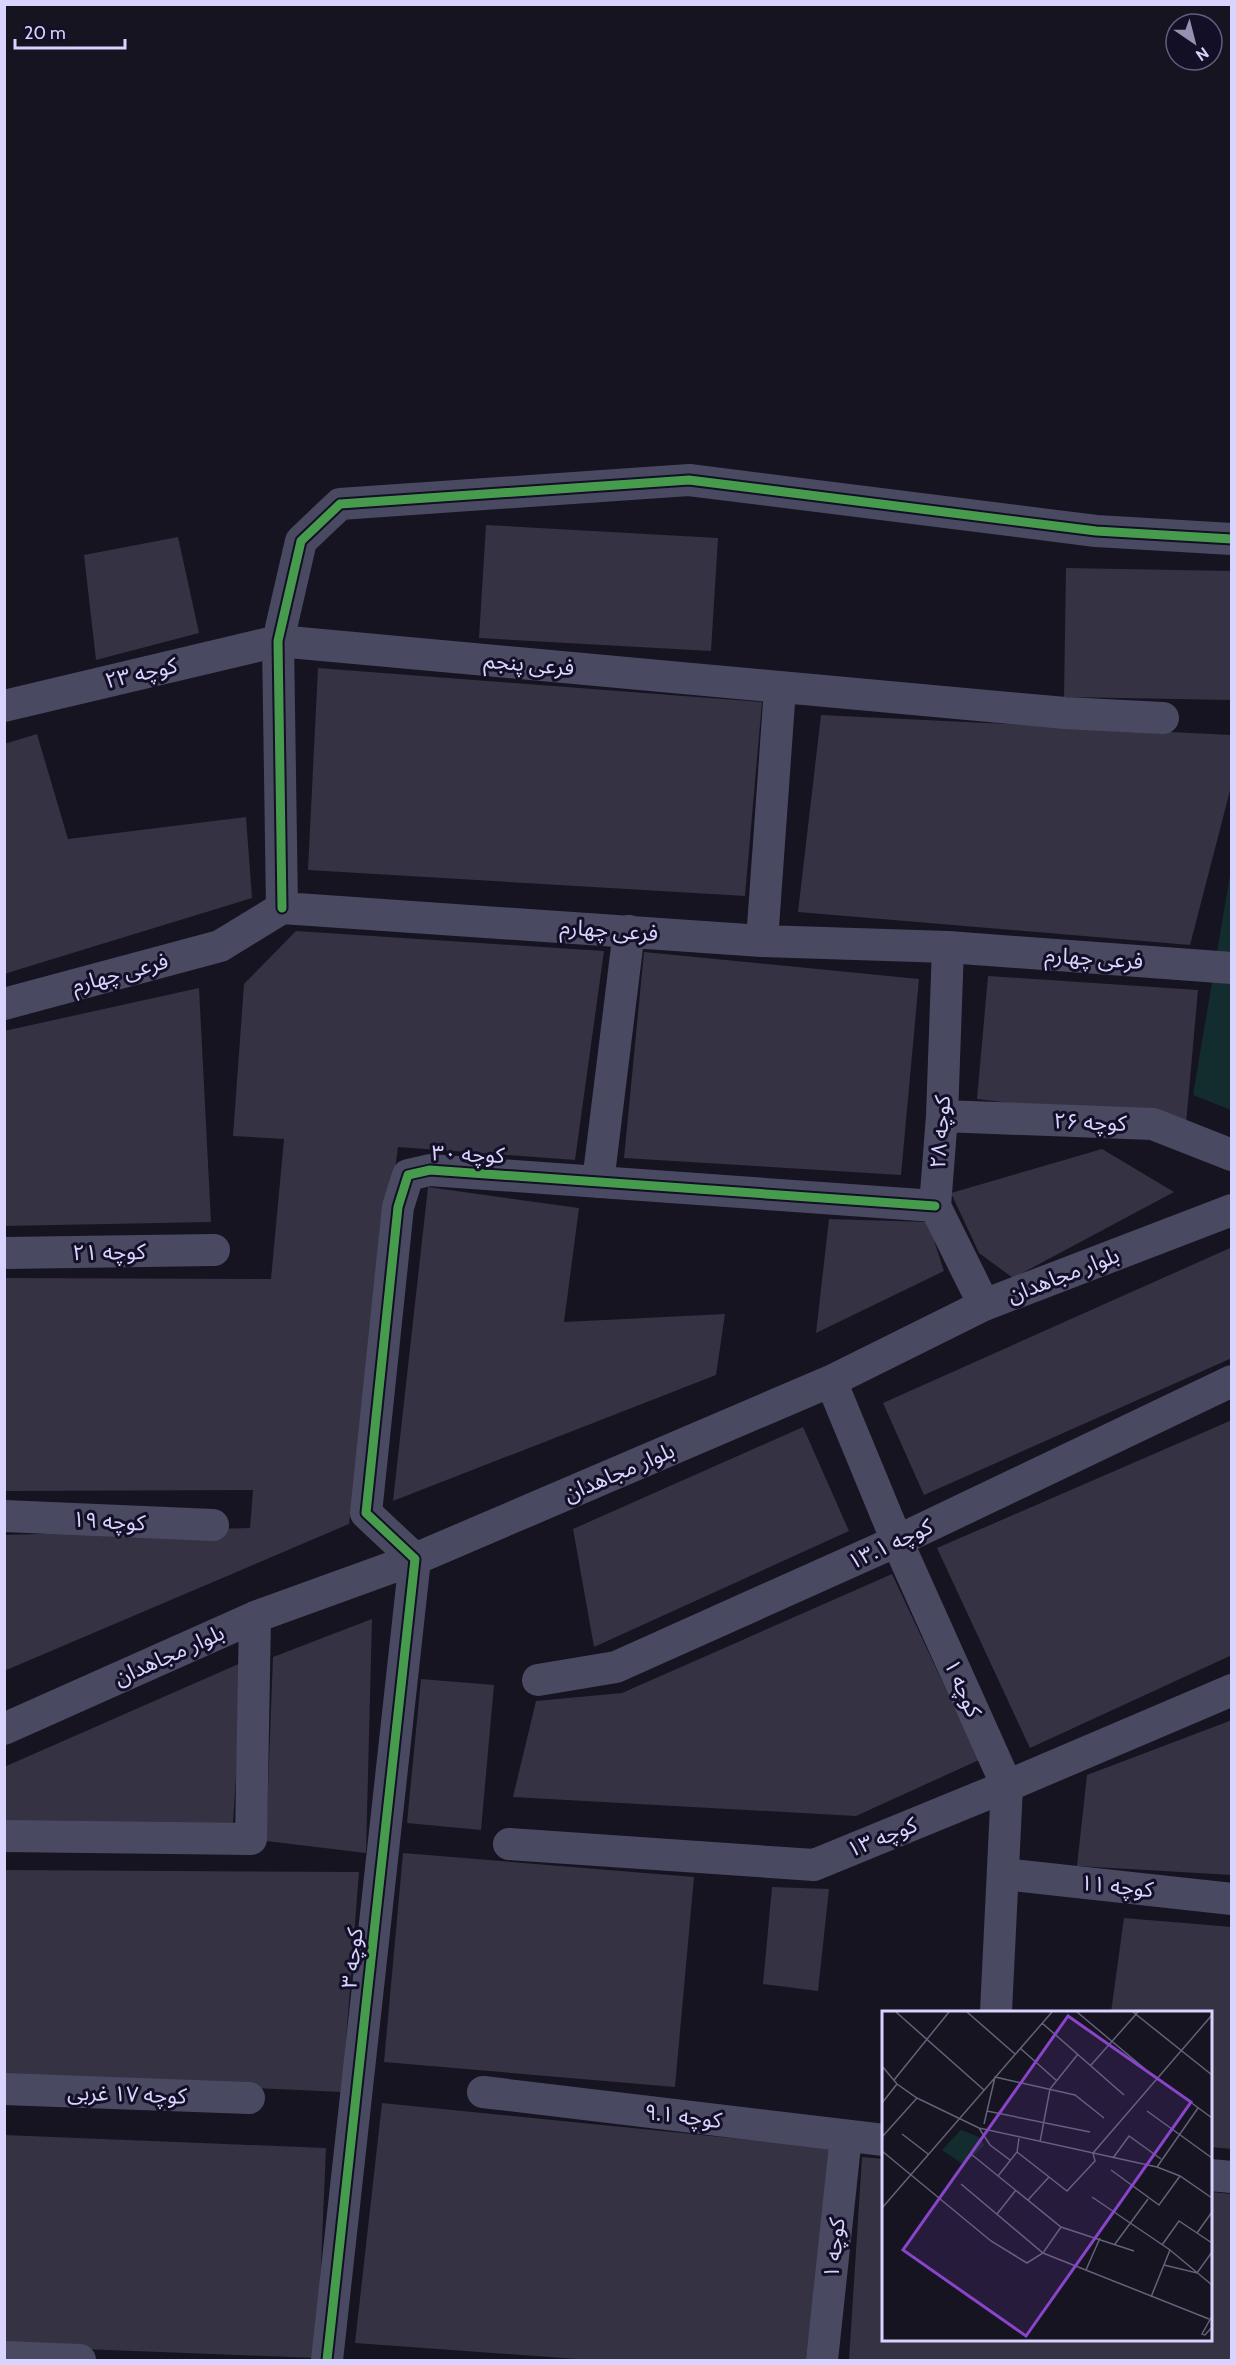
<svg xmlns="http://www.w3.org/2000/svg" width="1236" height="2365" font-family="Cabin,'Noto Sans Arabic',sans-serif">
<rect width="100%" height="100%" fill="#161421"/>
<path fill="#132c2d" d="M1231 869V1110L1193 1095Z"/>
<path fill="#343243" d="M486 525 718 538 711 651 479 638Z
M178 537 199 633 96 660 84 555Z
M1066 568 1232 571V700L1064 697Z
M318 668 762 702 745 896 308 870Z
M821 715 1232 735V783L1190 945 798 912Z
M37 734 68 839 246 817 252 898 4 974V744Z
M296 931 604 951 575 1160 398 1147 349 1524 4 1671V1535L250 1528 253 1490 4 1491V1278L271 1279 284 1139 233 1136 244 984Z
M644 952 919 979 901 1175 624 1158Z
M988 976 1198 990 1186 1124 977 1099Z
M199 988 211 1222 4 1226V1031Z
M1102 1149 1174 1192 1013 1278 979 1253 951 1193Z
M428 1187 579 1208 564 1322 725 1314 716 1375 393 1501Z
M829 1219 928 1222 944 1271 816 1333Z
M1230 1248 1232 1358 924 1495 883 1403Z
M1232 1420V1655L1030 1748 937 1548Z
M803 1427 849 1531 594 1647 573 1529Z
M892 1574 979 1760 856 1816 513 1797 536 1701 622 1693Z
M372 1619 366 1853 266 1841 273 1657Z
M243 1662 233 1825 4 1822V1767Z
M421 1679 494 1685 481 1830 407 1823Z
M1232 1720V1875L1077 1866 1087 1775Z
M403 1853 694 1877 675 2087 384 2062Z
M4 1870 359 1872 342 2092 4 2077Z
M772 1887 829 1889 818 1991 763 1984Z
M1124 1918 1232 1927V2149L1210 2147V2012H1111Z
M382 2103 832 2148 806 2360H591L355 2343Z
M4 2135 326 2148 317 2358 4 2346Z
M862 2157 884 2159V2340H1210V2192L1232 2194V2360H849Z"/>
<g fill="none" stroke-linecap="round" stroke-linejoin="round">
<path stroke="#4a4962" stroke-width="32" d="M4 706 278 641 1065 713 1163 718
M282 908 278 641 301 541 340 504 689 480 1096 531 1232 539
M762 941 780 688
M948 947 942 1116 935 1206 984 1305
M4 1004 220 946 282 908 762 941 948 947 1232 968
M942 1116 1153 1124 1232 1155
M598 1182 629 931
M4 1253 214 1250
M831 1381 897 1541 1007 1786 996 2012
M4 1516 213 1525
M538 1680 616 1667 897 1541 1232 1381
M4 1729 255 1617 415 1559 831 1381 984 1305 1232 1210
M4 1836 251 1839 255 1617
M509 1844 814 1865 1007 1786 1232 1690
M1003 1874 1232 1899
M4 2089 249 2098
M483 2092 884 2140
M1210 2175 1232 2177
M4 2357 80 2360
M327 2360 415 1559 366 1513 398 1207 408 1175 430 1170 935 1206
M822 2360 846 2136"/>
<g stroke="#130f26" stroke-width="13">
<path id="cycleway" d="M282 908 278 641 301 541 340 504 689 480 1096 531 1232 539
M327 2360 415 1559 366 1513 398 1207 408 1175 430 1170 935 1206"/>
</g>
<use href="#cycleway" stroke="#469c4c" stroke-width="9"/>
</g>
<g text-anchor="middle" dominant-baseline="central" stroke-width="6" stroke-linejoin="round" paint-order="stroke">
<g font-size="22" fill="#d9d4ff" stroke="#130f26">
<text transform="translate(529 664) rotate(5)">فرعی پنجم</text>
<text transform="translate(141 673) rotate(-13)">کوچه ۲۳</text>
<text transform="translate(609 930) rotate(4)">فرعی چهارم</text>
<text transform="translate(1094 958) rotate(4)">فرعی چهارم</text>
<text transform="translate(120 973) rotate(-15)">فرعی چهارم</text>
<text transform="translate(1090 1122) rotate(2)">کوچه ۲۶</text>
<text transform="translate(940 1132) rotate(-86)">کوچه ۲۸</text>
<text transform="translate(468 1154) rotate(2)">کوچه ۳۰</text>
<text transform="translate(109 1252) rotate(-1)">کوچه ۲۱</text>
<text transform="translate(1063 1275) rotate(-21)">بلوار مجاهدان</text>
<text transform="translate(619 1472) rotate(-23)">بلوار مجاهدان</text>
<text transform="translate(109 1521) rotate(3)">کوچه ۱۹</text>
<text transform="translate(890 1544) rotate(-25)">کوچه ۱۳.۱</text>
<text transform="translate(169 1655) rotate(-24)">بلوار مجاهدان</text>
<text transform="translate(963 1688) rotate(66)">کوچه ۱</text>
<text transform="translate(882 1837) rotate(-22)">کوچه ۱۳</text>
<text transform="translate(1117 1886) rotate(6)">کوچه ۱۱</text>
<text transform="translate(352 1958) rotate(-84)">کوچه ۳</text>
<text transform="translate(127 2094) rotate(2)">کوچه ۱۷ غربی</text>
<text transform="translate(683 2116) rotate(7)">کوچه ۹.۱</text>
<text transform="translate(834 2248) rotate(-84)">کوچه ۱</text>
</g>
</g>
<g transform="translate(882 2011)">
<rect width="330" height="330" fill="#161421"/>
<path d="M79 119 97 126 102 134 82 154 60 139Z" fill="#132c2d"/>
<path fill="none" stroke="#64617a" stroke-width="1.5" d="M14 1 102 79M85 1 133 43M195 1 263 58M251 1 330 64M160 12 242 84M138 37 175 70M209 54 256 1M0 55 15 73 35 87 97 117 275 156 298 165 330 187M12 69 67 1M288 76 330 107M0 92 15 73M105 100 208 121M265 100 330 147M102 113 113 66 193 84 222 107M97 117 108 134 128 149M20 123 46 143M0 126 35 87M158 131 168 78 196 43M0 140 109 230 145 252 161 242 179 216M135 141 185 180 213 150 211 142 330 4M89 143 179 216 252 240M231 147 247 125 279 148M275 156 316 97M229 159 277 194 298 165M116 165 135 141 137 127M79 173 161 242 327 308M210 186 288 239 330 274M146 189 167 166M0 197 170 1M115 203 134 179M315 222 330 201M233 233 266 188M280 234 297 210 330 232M282 254 315 262 330 241M204 259 218 227M269 286 288 239M330 305 320 323 323 324 330 316"/>
<path fill="#8945c9" fill-opacity="0.15" stroke="#8945c9" stroke-width="3" d="M186 5 309 91 144 325 21 239Z"/>
<rect width="330" height="330" fill="none" stroke="#d9d4ff" stroke-width="3"/>
</g>
<rect width="1236" height="2365" fill="none" stroke="#d9d4ff" stroke-width="12"/>
<g transform="translate(1194 42) rotate(145)"><circle r="28" fill="#130f26" stroke="#625e7d" stroke-width="1.5"/>
<path d="M0-4.5L10 22L0 15L-10 22Z" fill="#9591b1"/>
<text y="-9" font-size="16" font-weight="bold" text-anchor="middle" fill="#d9d4ff">N</text>
</g>
<path d="M15 39v9h110v-9" fill="none" stroke="#d9d4ff" stroke-width="3"/>
<text x="24" y="39" font-size="18" fill="#d9d4ff" stroke="#130f26" stroke-width="4.5" paint-order="stroke">20 m</text>
</svg>
